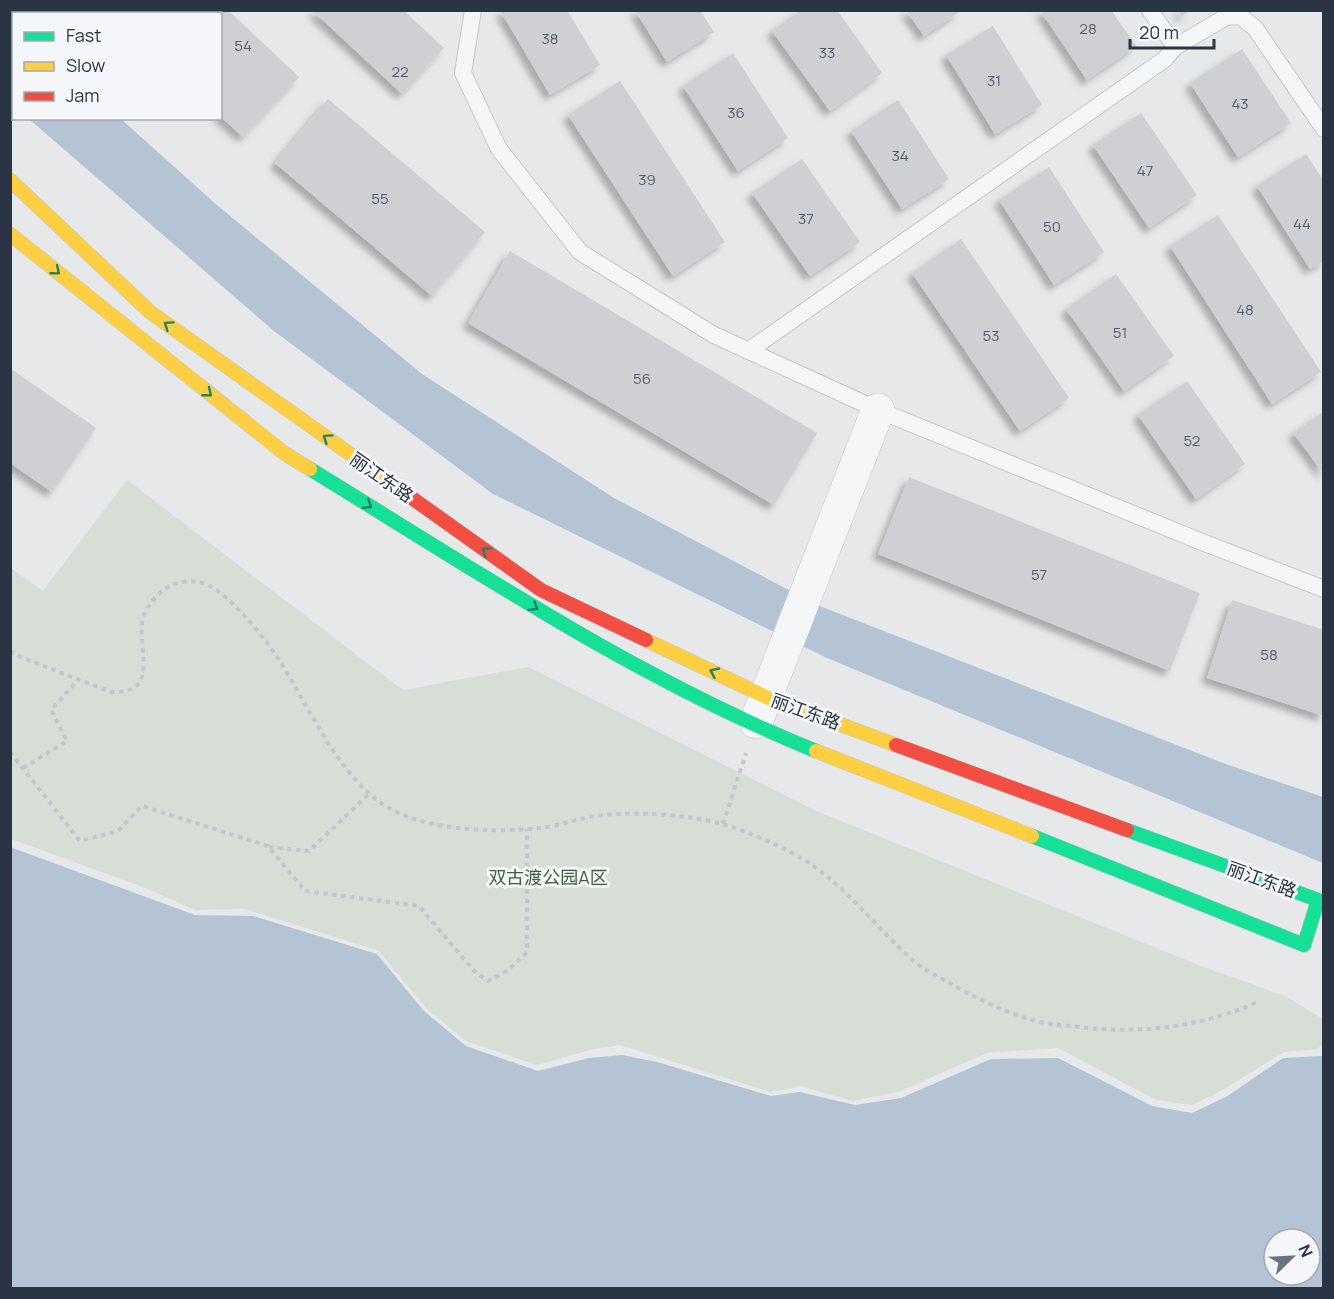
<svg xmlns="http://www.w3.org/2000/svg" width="1334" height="1299" font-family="Manrope,'Noto Sans SC',sans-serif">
<defs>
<filter id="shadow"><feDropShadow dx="-5.5" dy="5.5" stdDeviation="3" flood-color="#0004"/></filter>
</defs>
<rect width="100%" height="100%" fill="#e6e8ea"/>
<path fill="#d6ded6" d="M127 480 403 690 528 667 816 811 1201 966 1285 996 1323 1019V1043L1318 1049 1284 1052 1219 1092 1192 1105 1156 1100 1058 1048 987 1053 898 1092 853 1101 800 1086 770 1092 620 1045 590 1050 537 1065 466 1041 427 1009 379 951 245 909 195 910 148 889 11 839V568L43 591Z"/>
<path fill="#b4c4d5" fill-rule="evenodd" d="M11 10 27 11 28 13 14 14 13 105 10 102Z
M29 119H121L218 206 422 374 614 498 817 605 1223 763 1323 797V863L827 658 493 494 274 331Z
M10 847 195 915 253 916 377 954 424 1011 466 1046 538 1071 589 1058 622 1055 657 1062 771 1096 800 1092 855 1105 901 1098 991 1059 1058 1058 1152 1106 1192 1113 1226 1097 1283 1058 1323 1056V1288H11ZM1274 1239H1310V1275H1274Z"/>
<path fill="#ced0d3" filter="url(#shadow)" d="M108 10H228L299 77 243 137 220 116V14H111Z
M312 10H403L444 48 402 94Z
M500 10H567L600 65 550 95Z
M635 10H700L714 32 667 62Z
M801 10H837L882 73 830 111 772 31Z
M906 10H962L924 36Z
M1040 10H1111L1136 46 1087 80Z
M1178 10H1191L1182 16Z
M993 26 1042 105 995 134 946 55Z
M1242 49 1291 123 1238 157 1190 83Z
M733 53 788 138 738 171 683 86Z
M620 81 725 242 673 276 568 115Z
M328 99 485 232 432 296 275 163Z
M898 100 949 179 902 209 851 131Z
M1141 113 1197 195 1149 228 1093 145Z
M1306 154 1324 181V261L1310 269 1257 186Z
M802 159 860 242 810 276 752 193Z
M1049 167 1104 252 1054 285 999 200Z
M1218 215 1321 372 1272 404 1170 246Z
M961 239 1069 398 1020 431 912 273Z
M510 251 817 433 774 505 468 323Z
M1116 274 1174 356 1124 391 1066 309Z
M10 368 96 428 52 492 10 463Z
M1187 381 1245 464 1196 499 1138 415Z
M1324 411V474L1293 433Z
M909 477 1200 593 1170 671 878 554Z
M1232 600 1324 630V716L1207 678Z"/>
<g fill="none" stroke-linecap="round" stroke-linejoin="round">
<g stroke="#c4c6c8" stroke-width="18">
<path id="lane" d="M473 10 463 73 499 149 580 252 714 335 878 410 1202 542 1324 589
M1175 47 1226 17 1240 16 1255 28 1324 129
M748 351 1165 59 1175 47 1150 10"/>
</g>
<g stroke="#c4c6c8" stroke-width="34">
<path id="street" d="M756 722 878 410"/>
</g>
<g stroke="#c4c6c8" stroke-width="15">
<path id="fast" d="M310 469C475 570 637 679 816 751
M1032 836 1304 945 1318 900 1127 830"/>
</g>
<g stroke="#c4c6c8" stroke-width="15">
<path id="slow" d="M10 180 150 312 388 481
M10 234 284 453 310 469
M646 640 766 697 896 745
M816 751 1032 836"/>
</g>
<g stroke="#c4c6c8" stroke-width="15">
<path id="jam" d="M388 481 541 590 646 640
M896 745 1127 830"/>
</g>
<path stroke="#c5c6ca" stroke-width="4" stroke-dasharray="4.5 4.5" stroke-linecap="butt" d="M10 651 23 658 111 692C159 694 139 653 142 623 144 609 154 597 165 589 175 582 187 580 199 582 212 585 225 596 234 605 256 627 275 651 290 678 315 720 344 781 387 807 428 831 493 833 540 828 558 826 576 819 595 816 633 811 684 814 722 824 745 830 793 851 812 865 850 891 880 932 915 962 926 971 939 977 951 984 977 999 1007 1013 1036 1021 1047 1024 1059 1025 1071 1026 1136 1035 1198 1028 1258 1002
M10 752 80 841 118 831 142 806 268 846 305 891 419 906 474 971 488 981 507 971 527 952V829
M23 768 67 741 51 710 78 680
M723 824 746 753
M269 847 309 851 370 793"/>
<use href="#lane" stroke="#f5f6f7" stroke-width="16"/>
<use href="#street" stroke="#f5f6f7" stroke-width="33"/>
<use href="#fast" stroke="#16e098" stroke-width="14"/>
<use href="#slow" stroke="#ffcf43" stroke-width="14"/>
<use href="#jam" stroke="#f24e42" stroke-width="14"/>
</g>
<defs><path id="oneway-chevron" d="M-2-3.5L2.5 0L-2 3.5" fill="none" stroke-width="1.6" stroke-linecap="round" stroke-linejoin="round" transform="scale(1.5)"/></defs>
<g stroke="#22816a">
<use href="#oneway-chevron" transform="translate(56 271) rotate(39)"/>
<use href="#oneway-chevron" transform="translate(168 325) rotate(-145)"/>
<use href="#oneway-chevron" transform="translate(208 393) rotate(39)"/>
<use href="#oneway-chevron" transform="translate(327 438) rotate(-145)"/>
<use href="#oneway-chevron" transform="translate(368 505) rotate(32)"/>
<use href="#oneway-chevron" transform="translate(486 551) rotate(-145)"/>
<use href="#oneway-chevron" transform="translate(534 607) rotate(32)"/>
<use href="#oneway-chevron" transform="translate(714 672) rotate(-155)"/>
</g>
<g text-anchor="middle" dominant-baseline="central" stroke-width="6" stroke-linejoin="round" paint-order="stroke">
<g font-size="15" fill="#545c69">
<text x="1088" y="28">28</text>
<text x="550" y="38">38</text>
<text x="243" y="45">54</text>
<text x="827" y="52">33</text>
<text x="400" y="71">22</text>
<text x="994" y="80">31</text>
<text x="1240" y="103">43</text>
<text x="736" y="112">36</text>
<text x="900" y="155">34</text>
<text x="1145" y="170">47</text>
<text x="647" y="179">39</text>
<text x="380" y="198">55</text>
<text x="806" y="218">37</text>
<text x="1302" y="223">44</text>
<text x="1052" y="226">50</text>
<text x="1245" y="309">48</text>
<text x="1120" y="332">51</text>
<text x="991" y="335">53</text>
<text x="642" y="378">56</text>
<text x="1192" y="440">52</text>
<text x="1039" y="574">57</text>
<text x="1269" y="654">58</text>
</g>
<g font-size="18" fill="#2b3445" stroke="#f4f6f9">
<text transform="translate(382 477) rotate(35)">丽江东路</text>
<text transform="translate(806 711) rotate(20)">丽江东路</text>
<text transform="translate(1262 879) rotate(20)">丽江东路</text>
</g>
<g font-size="18" fill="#3f6138" stroke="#f4f6f9">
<text x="548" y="877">双古渡公园A区</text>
</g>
</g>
<rect width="1334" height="1299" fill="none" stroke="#2b3445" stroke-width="24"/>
<rect x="12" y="12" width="210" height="108" fill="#f4f6f9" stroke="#a4a8b1" stroke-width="1.5"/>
<rect x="24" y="32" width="30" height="9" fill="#16e098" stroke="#a4a8b1" stroke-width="1.5"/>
<text x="66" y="42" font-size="18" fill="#2b3445">Fast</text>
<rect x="24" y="62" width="30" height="9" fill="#ffcf43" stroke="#a4a8b1" stroke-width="1.5"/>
<text x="66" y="72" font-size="18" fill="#2b3445">Slow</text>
<rect x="24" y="92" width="30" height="9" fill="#f24e42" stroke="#a4a8b1" stroke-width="1.5"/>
<text x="66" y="102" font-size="18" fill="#2b3445">Jam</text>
<g transform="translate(1292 1257) rotate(66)"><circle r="28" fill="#f4f6f9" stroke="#a4a8b1" stroke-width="1.5"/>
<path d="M0-4.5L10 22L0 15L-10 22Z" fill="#6c737f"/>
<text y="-9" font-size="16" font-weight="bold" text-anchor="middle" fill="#2b3445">N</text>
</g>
<path d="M1130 39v9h84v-9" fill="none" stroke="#2b3445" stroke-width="3"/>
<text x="1139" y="39" font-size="18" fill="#2b3445" stroke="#f4f6f9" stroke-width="4.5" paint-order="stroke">20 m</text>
</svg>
